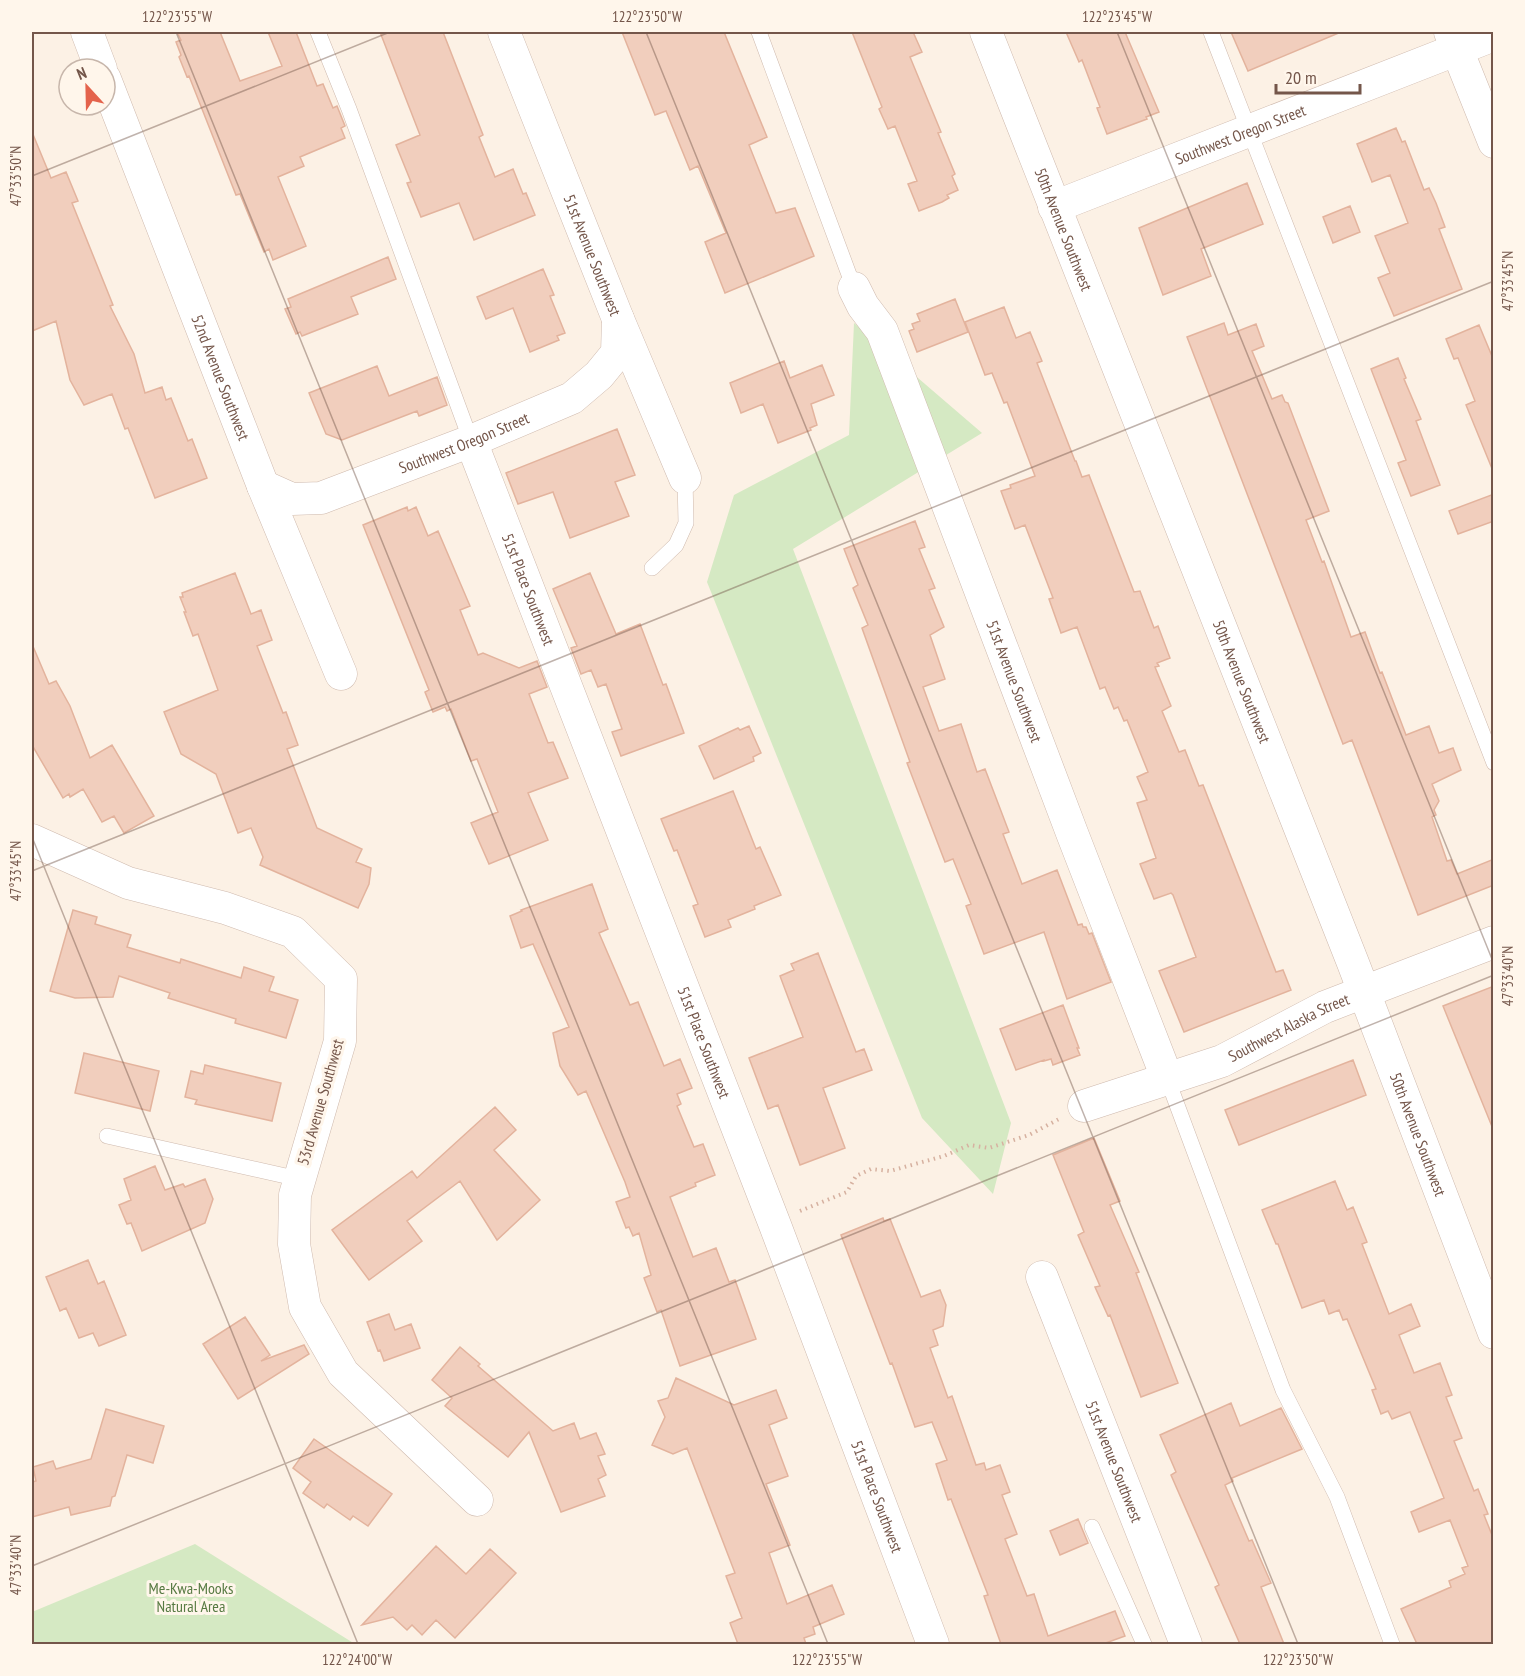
<svg xmlns="http://www.w3.org/2000/svg" width="1525" height="1676" font-family="'PT Sans Narrow',sans-serif">
<rect width="100%" height="100%" fill="#fcf1e5"/>
<path fill="#d5e9c3" d="M854 323 982 433 793 549 1011 1123 993 1194 922 1118 707 582 734 495 849 435Z
M195 1544 355 1644H32V1612Z"/>
<path fill="#f1cebd" stroke="#e3b39d" stroke-width="1.5" d="M177 32H220L240 81 282 66 268 32H296L317 86 323 84 333 108 337 106 345 126 341 128 345 138 300 157 304 166 278 177 306 246 273 260 269 249 264 252 240 194 236 195 189 76 187 77 179 57 181 55 176 42 181 40Z
M380 32H443L483 135 479 137 495 177 513 169 523 194 526 193 535 215 474 240 459 203 421 217 407 183 411 182 396 145 420 135Z
M622 32H724L767 137 749 145 776 213 795 208 814 256 725 293 705 242 726 233 698 166 690 170 666 111 655 115Z
M852 32H913L922 52 910 57 941 132 938 133 955 174 952 176 958 190 947 195 949 198 942 202 919 211 908 184 917 181 895 126 888 129 879 109 882 107Z
M1066 32H1125L1159 112 1146 117 1147 119 1107 134 1097 108 1100 107 1082 60 1079 62Z
M1231 32H1341L1248 71Z
M1396 128 1402 142 1405 141 1424 190 1429 188 1436 203 1445 227 1439 229 1462 289 1394 316 1378 278 1390 273 1375 236 1408 223 1390 175 1372 182 1357 144Z
M32 132 51 178 66 172 78 201 72 203 113 305 110 306 134 354 145 393 162 387 166 400 171 398 188 441 192 439 207 478 155 498 128 428 125 429 112 394 84 405 70 380 56 321 32 331Z
M1247 183 1263 224 1201 249 1211 276 1163 295 1139 228Z
M1350 206 1360 232 1333 243 1323 217Z
M388 257 396 279 351 297 358 314 302 336 300 332 296 334 285 309 291 307 288 299Z
M543 269 554 295 550 296 565 333 557 336 559 340 530 352 513 308 486 319 477 297Z
M955 299 968 332 917 352 909 331 914 329 912 324 920 321 917 314Z
M1004 307 1016 338 1030 332 1042 361 1037 363 1075 461H1076L1082 477 1089 475 1134 592 1140 591 1154 628 1158 626 1170 658 1157 663 1159 666 1155 667 1171 706 1162 711 1179 752 1185 750 1199 786 1203 785 1276 972 1283 970 1291 990 1184 1032 1159 971 1196 957 1173 895 1171 893 1154 899 1140 864 1156 858 1137 803 1147 800 1137 777 1148 772 1127 720 1124 721 1118 707 1114 709 1105 687 1100 689 1077 627 1061 633 1049 599 1053 598 1025 525 1015 529 1001 491 1011 488 1010 485 1035 476 1007 402 1004 403 992 373 985 375 965 322Z
M1224 323 1228 335 1256 324 1264 346 1252 351 1272 399 1282 395 1285 402 1288 403 1329 511 1306 520 1322 562 1324 561 1351 637 1365 632 1380 673 1382 672 1406 735 1429 726 1439 753 1453 748 1461 770 1432 784 1439 801 1434 810 1436 815 1432 817 1447 861 1451 860 1457 874 1494 859V885L1418 915 1352 740 1343 744 1187 337Z
M1479 325 1494 361 1493 471 1466 405 1475 401 1458 358 1454 359 1446 339Z
M1398 358 1406 378 1404 379 1421 419 1416 421 1440 485 1411 496 1398 463 1406 460 1371 369Z
M784 361 790 378 822 365 834 395 811 404 817 425 810 428 811 430 778 443 763 404 741 413 730 383Z
M377 366 389 396 437 377 447 405 419 416 417 411 342 440 326 434 309 393Z
M617 429 635 475 615 482 629 516 570 538 553 492 518 504 506 473Z
M1494 494V521L1458 534 1449 511Z
M407 507 408 511 416 507 428 536 438 531 470 606 460 610 478 655 483 653 519 668 537 661 547 687 529 694 548 743 553 742 568 778 528 793 548 840 489 864 471 823 498 812 477 759 471 761 451 709 447 711 445 707 433 712 425 692 429 690 363 525Z
M915 521 925 547 919 549 935 588 929 590 944 627 930 635 945 679 923 687 939 731 961 724 977 772 985 769 1009 832 1003 834 1022 884 1057 870 1078 925 1082 924 1083 927H1086L1089 934 1092 933 1111 982 1067 999 1044 932 984 954 966 906 971 904 953 859 945 862 907 763 910 762 862 628 868 625 853 588 858 585 844 549Z
M235 573 251 614 261 610 272 640 257 646 283 713 286 712 298 745 287 749 317 828 362 849 356 862 371 868 369 884 358 908 260 865 263 857 251 828 238 833 216 774 181 754 164 712 218 690 198 634 193 636 184 612H186L180 597H183L182 593Z
M590 573 616 634 640 624 663 685 666 684 684 733 621 756 612 732 622 729 606 684 598 687 591 670 581 674 571 648 577 646 553 589Z
M32 644 49 684 56 681 70 706 90 758 112 745 154 816 124 833 114 816 102 822 83 789 70 797 69 794 63 798 32 745Z
M749 726 761 753 753 757 754 761 714 779 699 746 738 728 740 730Z
M733 791 756 849 760 847 781 895 754 906 755 909 728 920 731 927 705 937 693 906 698 904 677 850 674 851 661 819Z
M592 884 608 929 599 933 630 1005 638 1002 664 1066 680 1059 692 1088 677 1094 681 1104 677 1106 694 1147 703 1144 715 1175 695 1183 696 1186 670 1197 693 1257 716 1248 729 1282 735 1280 756 1339 680 1366 661 1310 657 1312 644 1278 651 1275 639 1233 633 1236 629 1227 626 1228 616 1202 630 1197 625 1182 586 1091 578 1095 560 1066 553 1033 569 1027 533 944 521 948 510 916 522 911 521 910Z
M73 910 97 917 95 924 131 935 127 947 180 963 181 959 241 978 244 967 274 977 269 991 298 1000 286 1038 235 1023 236 1019 168 998 170 993 119 976 113 997 75 998 50 991Z
M818 953 856 1052 864 1049 872 1070 823 1088 845 1148 800 1165 778 1105 768 1109 749 1058 803 1037 780 976 794 970 791 964Z
M1494 986V1128L1493 1129 1443 1006Z
M1063 1005 1079 1048H1077L1080 1055 1053 1065 1051 1059 1044 1061V1060L1016 1070 1000 1029Z
M84 1053 159 1071 150 1111 75 1093Z
M1353 1060 1366 1095 1239 1145 1225 1110Z
M205 1065 281 1083 272 1121 195 1104 197 1100 185 1097 191 1071 203 1074Z
M495 1107 516 1130 494 1150 540 1200 497 1240 460 1181 407 1221 422 1241 369 1280 332 1230 412 1171 417 1178Z
M1094 1138 1120 1201 1110 1205 1139 1272 1136 1273 1178 1383 1141 1397 1110 1315 1108 1316 1095 1287 1100 1286 1078 1235 1084 1232 1053 1155Z
M155 1166 165 1190 183 1184 185 1187 205 1179 213 1199 205 1223 142 1251 131 1223 127 1224 119 1205 131 1200 124 1179Z
M1335 1181 1347 1210 1353 1207 1367 1242 1362 1244 1389 1314 1411 1304 1420 1326 1399 1335 1414 1373 1440 1363 1452 1395 1446 1397 1462 1438 1454 1441 1474 1491 1478 1489 1488 1514 1484 1515 1494 1540V1644H1417L1401 1609 1451 1587 1449 1581 1465 1574 1462 1568 1468 1566 1450 1520 1419 1532 1411 1512 1444 1498 1410 1412 1392 1419 1388 1411 1381 1414 1372 1390 1376 1389 1347 1319 1343 1320 1339 1310 1329 1314 1324 1300 1302 1308 1278 1244H1276L1262 1210Z
M883 1218 884 1221 890 1219 921 1297 940 1290 946 1305 943 1326 933 1330 938 1345 930 1348 948 1398 952 1396 976 1465 984 1463 986 1470 1000 1465 1010 1492 1002 1495 1017 1534 1005 1539 1027 1596 1034 1594 1048 1636 1115 1611 1125 1636 1103 1644H1001L984 1596 988 1595 951 1499 948 1500 936 1464 947 1460 932 1422 915 1427 892 1363 890 1364 841 1235Z
M88 1260 98 1284 104 1281 126 1335 99 1346 93 1333 79 1338 66 1308 60 1311 46 1277Z
M389 1314 395 1330 411 1324 420 1348 384 1361 380 1350 378 1351 367 1322Z
M245 1317 270 1355 261 1361 304 1345 309 1354 238 1399 203 1344Z
M460 1347 480 1364 478 1366 553 1431 574 1423 580 1439 596 1433 605 1454 598 1456 606 1475 598 1479 605 1496 561 1512 529 1432 508 1457 445 1406 452 1398 432 1380Z
M676 1378 734 1405 776 1390 787 1418 769 1425 788 1476 766 1484 790 1545 769 1553 787 1604 832 1585 844 1614 813 1627 815 1634 804 1638 806 1644H738L730 1623 742 1618 726 1576 735 1573 687 1448 673 1454 652 1445 665 1417 658 1401 668 1398Z
M1231 1403 1240 1426 1281 1408 1302 1449 1232 1478 1233 1481 1225 1485 1249 1541 1252 1540 1271 1583 1261 1587 1284 1644H1240L1215 1587 1219 1585 1171 1475 1176 1472 1160 1435Z
M106 1409 164 1426 153 1463 127 1455 115 1496 112 1497 110 1506 71 1515 69 1507 32 1517V1482L36 1481 33 1467 53 1461 56 1469 91 1459Z
M314 1439 392 1494 368 1526 353 1516 350 1520 327 1504 324 1508 303 1493 311 1482 293 1468Z
M1078 1519 1088 1543 1060 1555 1050 1531Z
M436 1546 466 1574 490 1549 516 1573 455 1638 436 1620 422 1635 412 1625 407 1630 393 1617 362 1625Z"/>
<g fill="none" stroke-linecap="round" stroke-linejoin="round">
<g stroke="#cfbaae" stroke-width="16">
<path id="service" d="M318 32 349 109 471 441
M759 32 854 288
M1211 32 1494 763
M652 568 676 545 686 523 685 478
M1167 1078 1283 1390 1337 1497 1392 1644
M107 1136 299 1179
M1092 1527 1144 1644"/>
</g>
<g stroke="#cfbaae" stroke-width="33">
<g id="minor">
<path d="M87 32 101 69"/>
<path id="s1" d="M504 32 618 319 685 478"/>
<path id="s2" d="M986 32 1353 963 1494 1333"/>
<path d="M1450 32 1494 142"/>
<path id="s3" d="M105 79 263 486 341 674"/>
<path id="s4" d="M1054 207 1494 35"/>
<path id="s5" d="M854 288 863 306 882 331 1072 833 1167 1078"/>
<path id="s6" d="M471 441 775 1225 933 1644"/>
<path id="s7" d="M263 486 292 499 321 498 471 441 572 398 599 375 617 353 618 319"/>
<path d="M32 840 128 883 225 908 293 932 341 979 340 1041 295 1195 294 1244 305 1307 343 1373 477 1500"/>
<path id="s8" d="M1084 1106 1222 1061 1325 1007 1494 942"/>
<path id="s9" d="M1042 1277 1186 1644"/>
</g>
</g>
<path stroke="#d6b1a0" stroke-width="4" stroke-dasharray="1.5 4.5" stroke-linecap="butt" d="M800 1211 847 1192 856 1176 871 1169 890 1171 944 1156 969 1145 989 1148 1029 1135 1059 1119"/>
<use href="#service" stroke="#fff" stroke-width="15"/>
<use href="#minor" stroke="#fff" stroke-width="32"/>
</g>
<path fill="none" stroke="#74564a" stroke-width="1.5" stroke-opacity="0.45" d="M176 32 828 1644M646 32 1298 1644M1117 32 1494 964M32 176 390 32M32 837 358 1644M32 871 1494 281M32 1566 1494 975"/>
<g text-anchor="middle" dominant-baseline="central" stroke-width="6" stroke-linejoin="round" paint-order="stroke">
<g font-size="16" fill="#74564a" stroke="#fff6eb">
<text stroke="none"><textPath href="#s4" startOffset="200">Southwest Oregon Street</textPath></text>
<text stroke="none"><textPath href="#s2" startOffset="212">50th Avenue Southwest</textPath></text>
<text stroke="none"><textPath href="#s1" startOffset="240">51st Avenue Southwest</textPath></text>
<text stroke="none"><textPath href="#s3" startOffset="320">52nd Avenue Southwest</textPath></text>
<text stroke="none"><textPath href="#s7" startOffset="214">Southwest Oregon Street</textPath></text>
<text stroke="none"><textPath href="#s6" startOffset="159">51st Place Southwest</textPath></text>
<text stroke="none"><textPath href="#s5" startOffset="426">51st Avenue Southwest</textPath></text>
<text stroke="none"><textPath href="#s2" startOffset="698">50th Avenue Southwest</textPath></text>
<text stroke="none"><textPath href="#s8" startOffset="220">Southwest Alaska Street</textPath></text>
<text stroke="none"><textPath href="#s6" startOffset="645">51st Place Southwest</textPath></text>
<text transform="translate(320 1102) rotate(-74)">53rd Avenue Southwest</text>
<text stroke="none"><textPath href="#s2" startOffset="1184">50th Avenue Southwest</textPath></text>
<text stroke="none"><textPath href="#s9" startOffset="198">51st Avenue Southwest</textPath></text>
<text stroke="none"><textPath href="#s6" startOffset="1131">51st Place Southwest</textPath></text>
</g>
<g font-size="16" fill="#577a42" stroke="#fff6eb">
<text x="191" y="1588">Me-Kwa-Mooks<tspan x="191" dy="18">Natural Area</tspan></text>
</g>
</g>
<rect width="1525" height="1676" fill="none" stroke="#fff6eb" stroke-width="66"/>
<g transform="translate(87 87) rotate(338)"><circle r="28" fill="#fff6eb" stroke="#c7b6ab" stroke-width="1.5"/>
<path d="M0-4.5L10 22L0 15L-10 22Z" fill="#e4634c"/>
<text y="-9" font-size="16" font-weight="bold" text-anchor="middle" fill="#74564a">N</text>
</g>
<path d="M1276 84v9h84v-9" fill="none" stroke="#74564a" stroke-width="3"/>
<text x="1285" y="84" font-size="18" fill="#74564a" stroke="#fff6eb" stroke-width="4.5" paint-order="stroke">20 m</text>
<rect x="33" y="33" width="1459" height="1610" fill="none" stroke="#74564a" stroke-width="2"/>
<g font-size="15" text-anchor="middle" fill="#74564a">
<text x="177" y="22">122°23'55"W</text>
<text x="647" y="22">122°23'50"W</text>
<text x="1117" y="22">122°23'45"W</text>
<text transform="translate(16 176) rotate(-90)" y="5">47°33'50"N</text>
<text transform="translate(1508 281) rotate(-90)" y="5">47°33'45"N</text>
<text transform="translate(16 871) rotate(-90)" y="5">47°33'45"N</text>
<text transform="translate(1508 976) rotate(-90)" y="5">47°33'40"N</text>
<text transform="translate(16 1565) rotate(-90)" y="5">47°33'40"N</text>
<text x="357" y="1665">122°24'00"W</text>
<text x="827" y="1665">122°23'55"W</text>
<text x="1298" y="1665">122°23'50"W</text>
</g>
</svg>
